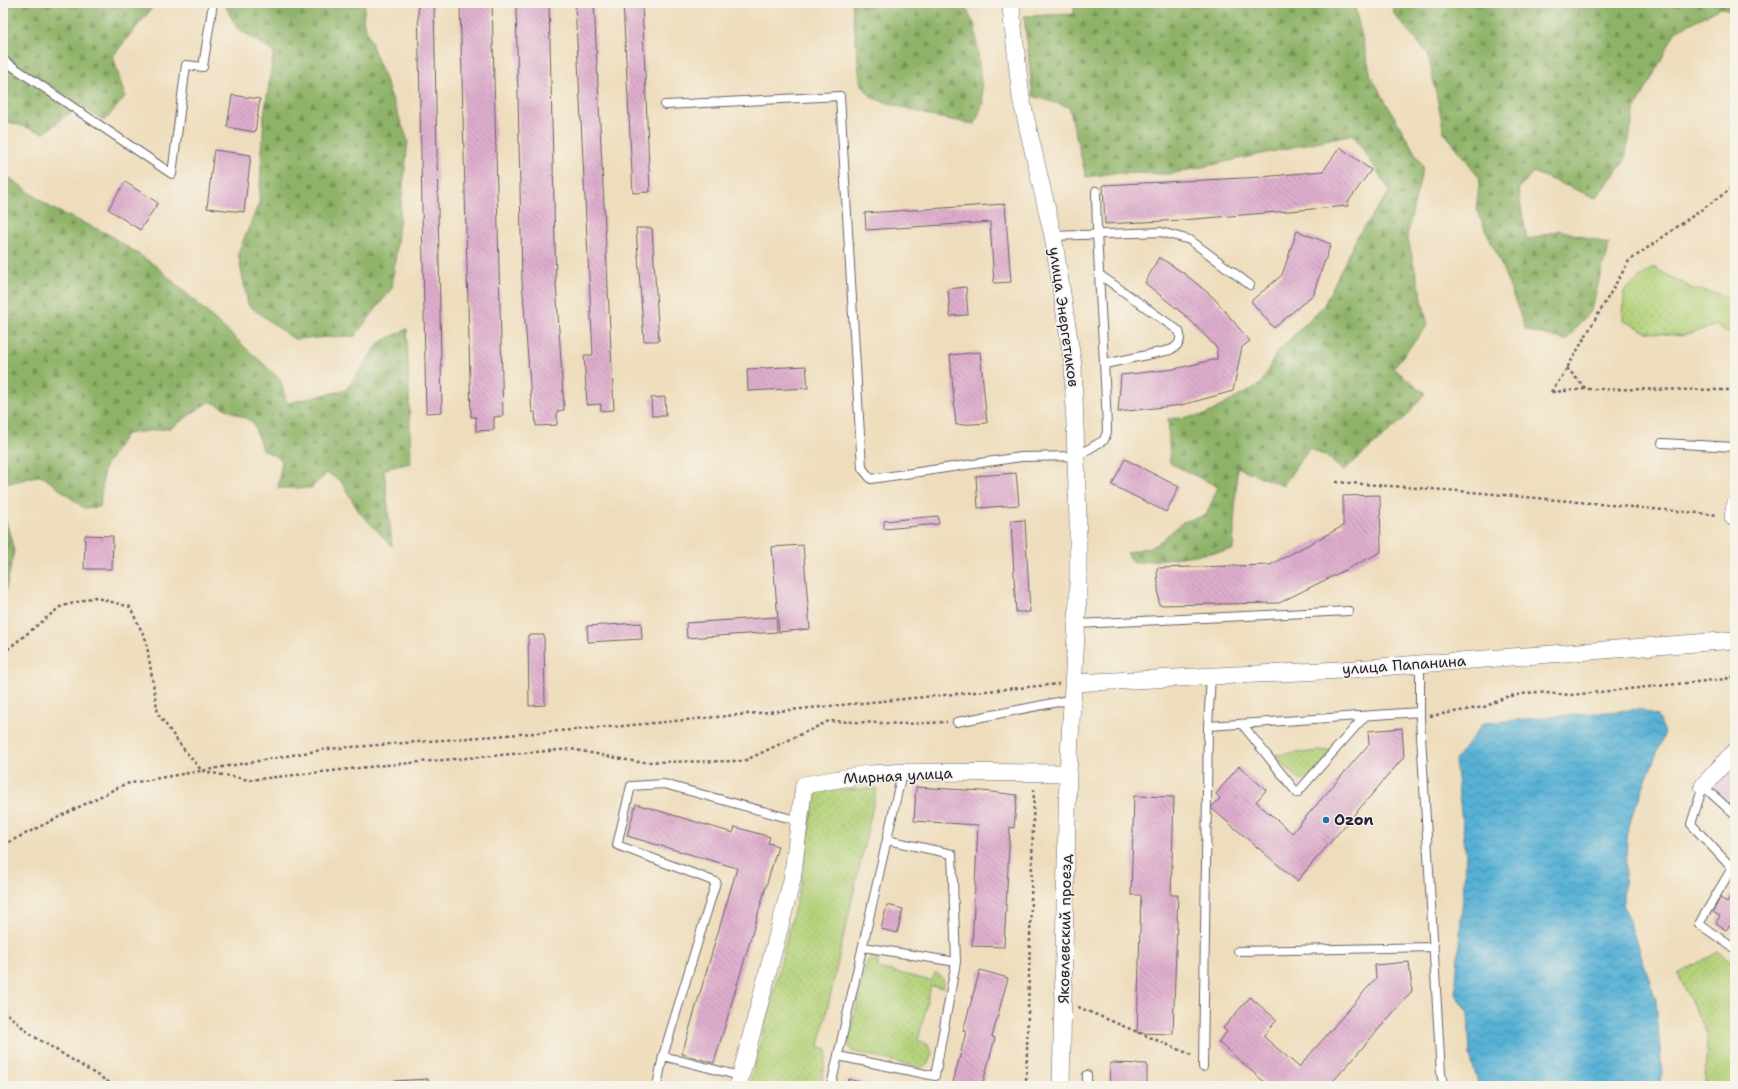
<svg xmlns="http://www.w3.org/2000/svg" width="1738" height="1089" font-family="'Shantell Sans',sans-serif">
<defs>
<pattern id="grass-dots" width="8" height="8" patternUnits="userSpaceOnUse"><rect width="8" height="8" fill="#b3d178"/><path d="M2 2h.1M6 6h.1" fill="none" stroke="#9ab369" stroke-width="1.8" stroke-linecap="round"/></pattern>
<pattern id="forest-firs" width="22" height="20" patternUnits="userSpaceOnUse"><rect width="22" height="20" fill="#8eb368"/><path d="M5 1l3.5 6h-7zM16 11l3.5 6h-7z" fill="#749157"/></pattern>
<pattern id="water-waves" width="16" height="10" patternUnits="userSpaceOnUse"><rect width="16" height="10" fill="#57b1d5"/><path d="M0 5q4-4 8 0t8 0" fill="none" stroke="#4890ae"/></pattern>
<pattern id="building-back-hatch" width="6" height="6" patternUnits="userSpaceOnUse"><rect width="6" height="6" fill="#dfadce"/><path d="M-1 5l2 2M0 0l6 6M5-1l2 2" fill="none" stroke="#b48ca8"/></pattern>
</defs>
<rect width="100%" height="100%" fill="#f7f3e8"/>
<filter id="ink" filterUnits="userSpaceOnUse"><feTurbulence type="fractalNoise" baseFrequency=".025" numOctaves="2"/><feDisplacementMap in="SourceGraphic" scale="8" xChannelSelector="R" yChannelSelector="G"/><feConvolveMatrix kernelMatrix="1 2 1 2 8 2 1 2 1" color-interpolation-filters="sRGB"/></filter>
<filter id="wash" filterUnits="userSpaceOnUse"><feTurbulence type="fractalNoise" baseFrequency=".012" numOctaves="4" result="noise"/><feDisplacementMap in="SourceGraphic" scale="16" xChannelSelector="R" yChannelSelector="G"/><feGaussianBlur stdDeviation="0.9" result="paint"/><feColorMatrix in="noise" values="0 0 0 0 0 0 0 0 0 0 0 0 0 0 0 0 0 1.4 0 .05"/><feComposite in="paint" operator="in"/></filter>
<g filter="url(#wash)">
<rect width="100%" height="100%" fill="#eeddbc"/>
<path fill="url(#grass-dots)" stroke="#6a7a5a" d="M1653 267 1693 289 1735 297V337L1716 325 1682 336 1647 332 1623 320 1624 291Z
M1334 750 1308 780H1300L1274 755Z
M877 788 819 1046 828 1050 820 1086H749L801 883 815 791Z
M1718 952 1735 965V1086H1703L1705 1084 1707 1034 1678 974Z
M872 956H878V968L931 981 936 972 943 979 944 988 931 986 918 1041 927 1044 932 1053 928 1064 921 1068 852 1051 848 1043 867 962Z"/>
<path fill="url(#forest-firs)" stroke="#586a52" d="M3 3H156L113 56 125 97 104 121 80 105 44 133 6 121 3 126Z
M224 3H365L363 21 408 141 392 288 355 336 294 339 248 305 238 253 259 203 264 116 274 52 237 28Z
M852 3H963L975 26 983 102 975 124 935 117 872 98 860 82Z
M1074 3H1354L1371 76 1423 167 1407 235 1428 325 1393 368 1425 393 1406 417 1343 471 1329 458 1309 448 1283 486 1237 467 1233 550 1134 563 1127 553 1156 545 1183 522 1206 515 1218 487 1170 463 1168 419 1205 415 1261 384 1277 352 1324 305 1358 235 1390 191 1353 134 1170 174 1115 173 1086 177 1069 107 1033 96 1024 16 1074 14Z
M1393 3H1735V10L1720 8 1676 31 1634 112 1625 160 1596 198 1533 172 1518 190 1527 240 1559 230 1609 244 1591 310 1566 340 1526 330 1499 259 1476 209 1480 178 1444 132 1428 54 1394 14Z
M3 173 53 209 108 234 156 266 280 379 287 403 346 390 379 343 407 329 411 463 384 469 392 546 359 512 341 481 327 473 311 488H278L282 460 262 449 253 422 210 401 171 428 126 434 104 468 100 507 84 508 41 475 6 484 3 510 14 551 3 602Z"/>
<path fill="url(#water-waves)" stroke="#3c6a88" d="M1640 709 1656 715 1665 732 1628 826 1623 903 1656 1000 1662 1073 1659 1086H1479L1470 1056 1468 1012 1455 994 1466 855 1455 761 1483 723Z"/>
<g id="blocks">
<path fill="url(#building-back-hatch)" d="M418 3H434L442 412 426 413Z
M460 3H492L503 416 494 417V430L476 431V417H471Z
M516 3H549L556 282 564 410 557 411V425L536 426 535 412H532L522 280Z
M575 3H594L614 410 601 411V404L587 405 584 355H593Z
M623 3H642L650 192 633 193Z
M232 95 260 99 255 132 227 127Z
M1340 147 1371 170 1348 202V206L1183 220 1105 224 1103 185 1262 177 1323 171Z
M214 150 251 155 244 212 207 208Z
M125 182 158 203 140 230 108 209Z
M1005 204 1011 282 994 283 990 222 866 230 865 213Z
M636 228H652L659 341H644Z
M1297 231 1331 244 1314 291 1315 293 1274 328 1251 301 1282 275Z
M1159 257 1185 274 1213 297 1250 341 1242 347 1233 391 1182 405 1118 412 1121 375 1174 369 1217 359V348L1187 317 1145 283Z
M966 287 968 315 950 316 948 289Z
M980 352 987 423 956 425 950 355Z
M806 366 808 388 748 391 747 369Z
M665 397 666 416H652L651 398Z
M1125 459 1179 487 1166 512 1112 485Z
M1016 473 1019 505 978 508 976 476Z
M1380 495 1381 552 1279 603 1159 605 1157 568 1270 565 1343 526V496Z
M938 516 939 524 884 529V521Z
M1025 520 1030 612H1016L1011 521Z
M85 535 113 536 112 569H84Z
M803 545 810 629 779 632 772 547Z
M776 617 777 632 687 638 686 623Z
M641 623 642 639 588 642 587 626Z
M528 635H544L545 705 529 706Z
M1402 728 1404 757 1297 881 1211 808 1220 798 1216 794 1239 766 1266 790 1256 802 1292 833 1369 744 1368 731Z
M1735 762V806L1731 810 1709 792Z
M916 787 982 791 1017 795 1014 828 1010 827 1004 947 972 946 978 825 914 821Z
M1134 796 1174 797 1171 895H1178L1173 1034 1137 1033 1141 895H1131Z
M636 804 733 833 735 827 770 837 768 843 778 846 714 1063 682 1054 737 868 627 836Z
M1732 893 1735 895V930L1729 926 1726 930 1716 923 1720 916 1713 912 1720 898 1727 902Z
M887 905 903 909 897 933 881 929Z
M1409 962 1412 991 1329 1086H1269L1218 1042 1227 1032 1223 1028 1250 997 1277 1020 1263 1036 1299 1067 1376 978 1375 965Z
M980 970 1008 978 992 1037 995 1038 982 1086H952L966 1032 963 1031Z
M1110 1063 1147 1064V1086H1109Z
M428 1079 429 1086H393V1081Z
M849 1079 874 1086H847Z"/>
</g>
</g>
<g filter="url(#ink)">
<use href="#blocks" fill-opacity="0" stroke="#696368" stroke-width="1"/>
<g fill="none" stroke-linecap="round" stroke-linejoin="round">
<g stroke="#696368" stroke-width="10">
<path id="service" d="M3 60 172 174 186 65 203 67 213 3
M665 105 840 96 862 468 871 479 1021 457 1077 456 1104 440 1107 432C1105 352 1097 272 1096 191
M1053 236 1161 232 1190 240 1250 285
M1100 275 1179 331C1182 340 1179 346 1170 350L1105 364
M1662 443 1735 447
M1077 624 1349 611
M1420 664V718L1441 1074 1444 1086
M957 722 1073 699
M1242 724 1297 793 1365 716
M1208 726 1420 712
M1735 815 1703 786 1691 824 1732 868 1699 924 1735 949
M863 947 956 962 952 854 887 840
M1238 951 1434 947
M838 1056 935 1076 956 962
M1203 1067 1208 726 1211 676
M740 1076 663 1056 716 882 617 845 631 786 664 784 799 821
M657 1086 663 1056
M831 1086 902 773
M1087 1086V1075"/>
</g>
<g stroke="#696368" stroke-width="18">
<path id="minor" d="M1735 505 1733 517H1735
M1073 683 1341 670 1735 640
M1703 786 1735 751
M738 1086 792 880 804 785 868 774 911 772 1068 773 1078 601V520L1073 365 1053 236 1021 98 1011 8 1013 3
M1061 1086 1068 773"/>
</g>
<path stroke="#696368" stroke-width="2.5" stroke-dasharray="3 3" stroke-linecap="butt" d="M1567 368 1586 389
M1551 392 1563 375 1629 261 1735 186
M1552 392 1586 389 1735 390
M1336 482 1472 492 1718 515
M3 653 60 607 94 597 130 607 146 640 158 714 182 747 202 771 249 780 386 765 571 749 637 762 744 761 829 721 907 724 947 722
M1430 716 1484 707 1506 697 1534 692 1571 695 1725 679 1735 676
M3 845 125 784 327 749 623 726 1059 684
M1078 1007 1192 1055
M3 1010 30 1034 115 1086
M1026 1086 1034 789"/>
<use href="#service" stroke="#fff" stroke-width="8"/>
<use href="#minor" stroke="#fff" stroke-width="17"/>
</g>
</g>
<circle fill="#1f6fb2" stroke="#f7f3e8" stroke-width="1.5" cx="1326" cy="820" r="4"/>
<g text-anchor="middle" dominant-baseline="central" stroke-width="3" stroke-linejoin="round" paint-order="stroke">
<g font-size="15" fill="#22223b" stroke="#f7f3e8">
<text transform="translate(1064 317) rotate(82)">улица Энергетиков</text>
<text transform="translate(1404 665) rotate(-4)">улица Папанина</text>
<text transform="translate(898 776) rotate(-3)">Мирная улица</text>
<text transform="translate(1065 929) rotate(-89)">Яковлевский проезд</text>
</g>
<g font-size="15" font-weight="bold" fill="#22223b" stroke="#f7f3e8" text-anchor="start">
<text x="1334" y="820">Ozon</text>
</g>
</g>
<rect width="1738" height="1089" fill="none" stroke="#f7f3e8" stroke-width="16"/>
</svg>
